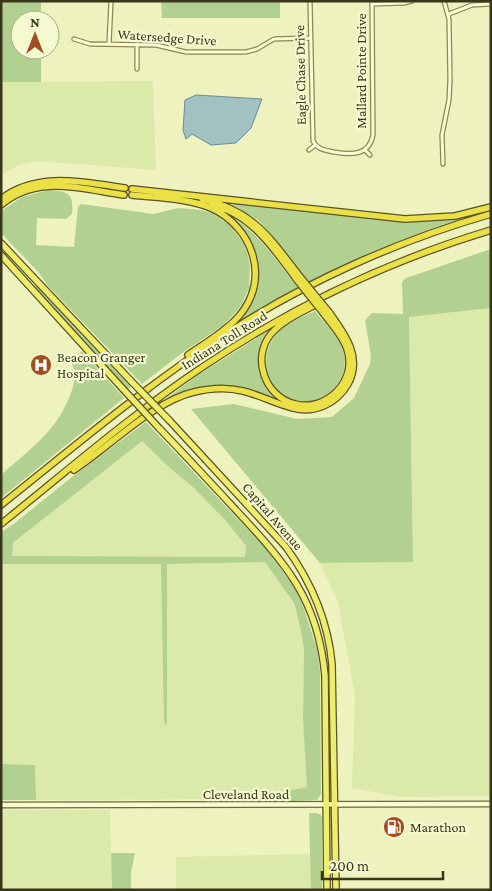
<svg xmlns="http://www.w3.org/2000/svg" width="492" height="891" font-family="'Crimson Pro',serif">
<rect width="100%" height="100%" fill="#eef2be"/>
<path fill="#dbe9ab" d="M153 81 156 170 37 161 19 165 1 175V82Z
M491 308V796L401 797 352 788 355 696 338 602 320 563 413 562 409 317Z
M142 440 171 469 194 488 226 521 246 546 245 557H12L13 544Z
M265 562 294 603 300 626 304 649 303 720 308 788 250 799 36 800 35 765 1 764V564H162L164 721H167V564Z
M1 810H110L112 890H1Z
M311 854V890H176V857Z"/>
<path fill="#b2d191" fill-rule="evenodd" d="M1 1H41V20H20V50H41V82H1Z
M161 1H280V18H162Z
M48 190C68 191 74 193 72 214L66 219 37 218 36 245 74 247 78 207 81 204 154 214 178 208 201 210 212 213 231 226 244 244 248 255 250 266 249 288 242 304 237 311 222 326 182 353 142 384 48 286 39 273 1 233V211L22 197Z
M225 200 396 221 431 220 488 211C426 228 367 254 309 282L269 232 258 220Z
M233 218C261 235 278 263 298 288L235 324 241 316 256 279 249 240 239 226 232 219Z
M491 249V308L409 317 413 562 320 563 191 409 234 404 297 419 332 417 354 398 370 364 371 356 365 320 372 313 403 314 402 282 406 278Z
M37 285 131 387 128 389 121 383 34 287Z
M315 311C324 322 337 334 342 347 354 376 327 407 298 401 268 395 256 358 276 335 286 323 302 317 315 311Z
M271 329C269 338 262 346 260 355 256 371 265 388 277 399L276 400 220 387 159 404 198 375Z
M82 351 124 398 1 498V475C31 448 58 431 72 390 75 379 77 371 70 361Z
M146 422 269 552 294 587 303 606 317 649 320 672 321 794 317 800 249 803 250 799 307 787 303 720 304 649 300 626 294 603 265 562 167 564V721L166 726 164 721 161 564H1V532L15 523 73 476ZM142 441 171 469 194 488 226 521 246 546 245 557 12 556 13 543Z
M1 764 35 765 36 800H1Z
M309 813H317L321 815 322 818V890H311Z
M111 853H135L131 872V889L176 890H112Z"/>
<path fill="#a2c1c3" stroke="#688d92" d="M196 95 262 99 251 128 236 143 211 145 192 134 186 139 183 130 185 100Z"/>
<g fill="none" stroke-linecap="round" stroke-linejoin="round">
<g stroke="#8c8755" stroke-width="5.5">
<path id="minor" d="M310 1 313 141C318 150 325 150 334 152 351 155 369 156 373 135L372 1
M372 4 404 3 412 1
M449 14 472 5 491 4
M74 39 90 44 156 45 186 52H246L257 49 274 39 310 38
M109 44 111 1
M137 44V69
M309 150 315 145
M365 150 370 155
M443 164 442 135 449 100 450 80 449 19 444 1"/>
</g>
<g stroke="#6e6738" stroke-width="7">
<path id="secondary" d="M1 805 491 804"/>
</g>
<g stroke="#59522a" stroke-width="8">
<path id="trunk" d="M1 243 131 381
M1 255 123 389
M169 420 286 547C312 583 328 620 332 664L336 890
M159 428C185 455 210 482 235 509 285 563 318 598 325 676L327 890"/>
</g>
<g stroke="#59522a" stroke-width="8">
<path id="motorway" d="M132 189 405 219 455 216 491 207
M132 195C157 198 187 198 211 208 253 227 271 279 239 316 225 332 205 343 188 355
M1 199C37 171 83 182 125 188
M202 199C255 212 269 237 301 278
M1 205C37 174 81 189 124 195
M211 205C250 212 275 250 297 280
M313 306C298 314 282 321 271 334 251 358 265 397 295 404 326 412 358 381 347 349 343 336 332 325 324 314
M74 470C109 447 154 401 194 392 210 388 227 387 243 391 260 395 276 404 293 408 315 414 337 403 348 384 363 357 344 333 329 312
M1 505C75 446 147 385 226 334 305 282 400 240 491 214
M1 524C67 471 131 415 201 368 290 308 388 261 491 230"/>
</g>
<use href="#minor" stroke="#f9fcd2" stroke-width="3"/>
<use href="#secondary" stroke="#f9fcd2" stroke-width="4.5"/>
<use href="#trunk" stroke="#efed6c" stroke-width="5.5"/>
<use href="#motorway" stroke="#ebe045" stroke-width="5.5"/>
<g stroke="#59522a" stroke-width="8" stroke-linecap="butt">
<path id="trunk-bridge" d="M131 381 169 420
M123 389 159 428"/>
</g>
<g stroke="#59522a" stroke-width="8" stroke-linecap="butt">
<path id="motorway-bridge" d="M301 278 329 312
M297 280 324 314"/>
</g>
<use href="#trunk-bridge" stroke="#efed6c" stroke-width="5.5"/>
<use href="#motorway-bridge" stroke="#ebe045" stroke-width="5.5"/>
</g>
<defs>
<g id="hospital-disc" transform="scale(1.125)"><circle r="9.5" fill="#a14f1f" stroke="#f5f9cf"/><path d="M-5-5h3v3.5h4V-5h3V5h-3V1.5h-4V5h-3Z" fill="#fff"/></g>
<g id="fuel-disc" transform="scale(1.125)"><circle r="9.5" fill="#a14f1f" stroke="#f5f9cf"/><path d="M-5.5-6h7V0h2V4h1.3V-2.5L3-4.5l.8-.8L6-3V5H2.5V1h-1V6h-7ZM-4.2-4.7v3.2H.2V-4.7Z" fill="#fff"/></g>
</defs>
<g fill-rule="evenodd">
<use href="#hospital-disc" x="41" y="365"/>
<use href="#fuel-disc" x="394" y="827"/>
</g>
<g text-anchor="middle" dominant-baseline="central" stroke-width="4.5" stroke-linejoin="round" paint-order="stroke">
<g font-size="14" fill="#3a361b" stroke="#f5f9cf">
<text transform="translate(167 37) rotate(4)">Watersedge Drive</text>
<text transform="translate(361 71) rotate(-90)">Mallard Pointe Drive</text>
<text transform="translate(300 75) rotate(-91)">Eagle Chase Drive</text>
<text transform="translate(224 340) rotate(-32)">Indiana Toll Road</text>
<text transform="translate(273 516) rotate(49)">Capital Avenue</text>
<text x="246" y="794">Cleveland Road</text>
</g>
<g font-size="14" fill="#3a361b" stroke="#f5f9cf" text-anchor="start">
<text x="57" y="357">Beacon Granger<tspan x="57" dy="16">Hospital</tspan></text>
<text x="410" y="827">Marathon</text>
</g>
</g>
<rect width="492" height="891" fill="none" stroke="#3a361b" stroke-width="5"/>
<g transform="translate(35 35)"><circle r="24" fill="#f5f9cf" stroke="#aaab87"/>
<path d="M0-4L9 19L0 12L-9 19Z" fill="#a14f1f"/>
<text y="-8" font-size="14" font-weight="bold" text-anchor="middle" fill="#3a361b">N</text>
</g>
<path d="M322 871v8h121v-8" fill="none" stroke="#3a361b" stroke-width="2.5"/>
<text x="330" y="871" font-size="15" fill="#3a361b" stroke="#f5f9cf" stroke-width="4" paint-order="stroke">200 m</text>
</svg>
